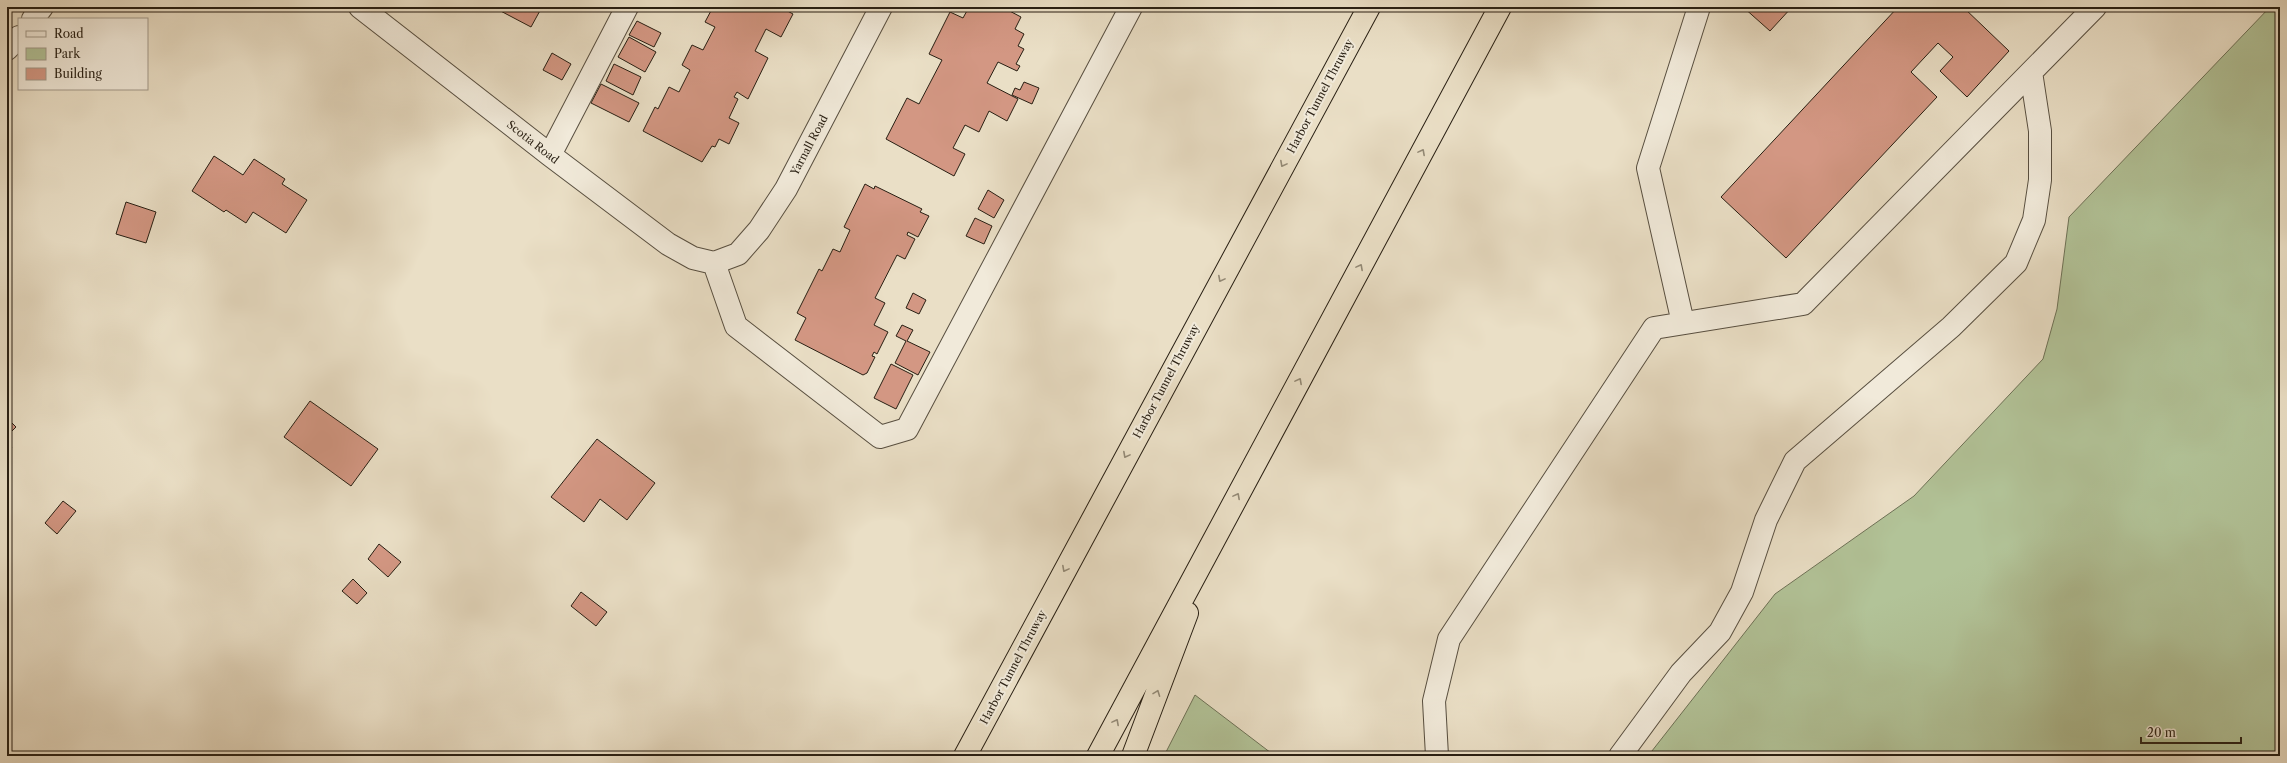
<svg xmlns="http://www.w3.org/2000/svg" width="2287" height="763" font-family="'Libre Caslon Text',serif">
<rect width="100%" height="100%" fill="#eadfc6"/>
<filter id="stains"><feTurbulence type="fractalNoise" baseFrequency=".005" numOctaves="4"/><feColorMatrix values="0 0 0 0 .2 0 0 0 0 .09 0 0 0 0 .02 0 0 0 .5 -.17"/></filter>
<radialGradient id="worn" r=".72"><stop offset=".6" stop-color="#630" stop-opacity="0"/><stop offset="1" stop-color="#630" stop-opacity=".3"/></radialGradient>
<path fill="#b2c398" stroke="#6d7156" d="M2270 7H2280V756H1648L1775 594 1914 496 2043 359 2057 309 2069 217Z
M1195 695 1275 756H1164Z"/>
<path fill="#d39783" stroke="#281f13" d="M493 7H542L531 27Z
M713 7H780L793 14 781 37 766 29 755 51 768 58 748 99 737 92 734 97 738 99 729 118 739 123 729 144 719 139 715 147 712 146 702 162 643 131 655 107 658 109 669 87 679 92 690 70 682 65 692 45 703 50 715 27 705 22Z
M969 7H1002L1021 17 1015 29 1024 34 1018 46 1024 49 1016 64 1020 66 1017 71 998 62 987 83 1018 99 1007 121 989 111 979 132 965 125 953 148 965 154 954 176 886 139 907 98 919 104 942 60 929 54 950 12 963 18Z
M1743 7H1792L1770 31Z
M1898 7H1963L2009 51 1967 97 1940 71 1953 57 1938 43 1911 72 1937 97 1786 258 1721 197Z
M637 21 661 33 654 47 629 35Z
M629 37 656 52 645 72 618 57Z
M552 53 571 64 562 80 543 70Z
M614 64 641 77 633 95 606 81Z
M1024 82 1039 88 1032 104 1012 95 1015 88 1020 90Z
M601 84 639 103 629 122 591 103Z
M214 156 243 175 254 159 285 179 282 184 307 200 286 233 253 212 246 223 226 210 224 212 192 191Z
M865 184 874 189 875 186 922 209 920 212 929 216 918 237 908 232 907 235 915 239 905 259 897 255 875 298 885 303 874 325 888 332 877 354 874 352 872 356 875 357 867 373 863 375 795 340 806 318 797 313 819 269 822 271 833 249 840 252 850 230 844 227Z
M988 190 1004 200 994 218 978 209Z
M126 202 156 212 146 243 116 234Z
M975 218 992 226 984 244 966 236Z
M913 293 926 300 919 314 906 308Z
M902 325 913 330 907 341 930 352 918 375 895 363 906 341 896 336Z
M891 364 913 375 896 409 874 398Z
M310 401 378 449 351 486 284 437Z
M7 418 16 427 7 436Z
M597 439 655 483 627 520 600 499 584 522 551 497Z
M7 442 12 448 7 453Z
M63 501 76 511 57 534 45 523Z
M379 544 401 562 388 577 368 559Z
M353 579 367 593 357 604 342 591Z
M581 592 607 612 596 626 571 606Z"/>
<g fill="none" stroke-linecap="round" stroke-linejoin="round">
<g stroke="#584f40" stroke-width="24">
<path id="minor" d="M360 7 550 155 668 244 693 258 714 263
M33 19 42 7
M7 49 19 37
M550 155 627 7
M714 263 736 326 880 437 907 429 1131 7
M714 263 738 254 759 230 786 189 881 7
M1683 323 1648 168 1699 7
M1437 756 1434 701 1449 639 1654 328 1803 304 2095 7
M1620 756 1681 673 1720 632 1742 592 1766 520 1795 461 1951 327 2016 263 2034 220 2040 180V131L2031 72"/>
</g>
<g stroke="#281f13" stroke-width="24">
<path id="highway" d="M965 756 1369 7
M1098 756 1500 7
M1133 756 1187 613"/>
</g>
<use href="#minor" stroke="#f1eada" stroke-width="22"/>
<use href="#highway" stroke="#eadfc6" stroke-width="22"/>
</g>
<defs><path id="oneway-chevron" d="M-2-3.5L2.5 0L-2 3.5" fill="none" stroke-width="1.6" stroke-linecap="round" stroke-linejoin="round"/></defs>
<g stroke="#938975">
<use href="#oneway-chevron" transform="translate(1422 152) rotate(-62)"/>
<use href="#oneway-chevron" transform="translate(1283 164) rotate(118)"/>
<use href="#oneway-chevron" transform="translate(1360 267) rotate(-62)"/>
<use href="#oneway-chevron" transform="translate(1221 279) rotate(118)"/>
<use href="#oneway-chevron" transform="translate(1299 381) rotate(-62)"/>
<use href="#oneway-chevron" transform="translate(1126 455) rotate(118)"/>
<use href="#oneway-chevron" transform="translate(1237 496) rotate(-62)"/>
<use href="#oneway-chevron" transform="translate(1065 569) rotate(118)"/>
<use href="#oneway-chevron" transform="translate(1157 693) rotate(-69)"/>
<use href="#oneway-chevron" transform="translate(1116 722) rotate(-62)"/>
</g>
<g text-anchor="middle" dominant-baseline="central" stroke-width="4" stroke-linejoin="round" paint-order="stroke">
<g font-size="11" fill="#281f13" stroke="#f1eada">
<text transform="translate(1320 96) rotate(-62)">Harbor Tunnel Thruway</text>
<text transform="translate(533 142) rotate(38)">Scotia Road</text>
<text transform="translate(809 145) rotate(-62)">Yarnall Road</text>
<text transform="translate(1166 381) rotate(-62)">Harbor Tunnel Thruway</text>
<text transform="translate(1013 667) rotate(-62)">Harbor Tunnel Thruway</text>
</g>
</g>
<rect width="2287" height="763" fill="none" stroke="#eadfc6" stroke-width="24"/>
<rect x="8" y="8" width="2271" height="747" fill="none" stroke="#281f13" stroke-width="2"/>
<rect x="12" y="12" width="2263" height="739" fill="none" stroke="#281f13"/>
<rect x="18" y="18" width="130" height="72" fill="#f1eada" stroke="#a1998a"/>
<rect x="26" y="31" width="20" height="6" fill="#f1eada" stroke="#a1998a"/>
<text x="54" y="38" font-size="12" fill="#281f13">Road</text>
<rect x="26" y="48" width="20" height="12" fill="#b2c398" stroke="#a1998a"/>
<text x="54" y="58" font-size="12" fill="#281f13">Park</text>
<rect x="26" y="68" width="20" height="12" fill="#d39783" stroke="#a1998a"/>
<text x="54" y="78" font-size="12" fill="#281f13">Building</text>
<path d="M2141 737v6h100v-6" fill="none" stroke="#281f13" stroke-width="2"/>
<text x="2147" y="737" font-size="12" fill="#281f13" stroke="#f1eada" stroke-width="3" paint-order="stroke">20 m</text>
<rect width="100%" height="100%" filter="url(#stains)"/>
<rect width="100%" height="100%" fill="url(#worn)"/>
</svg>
